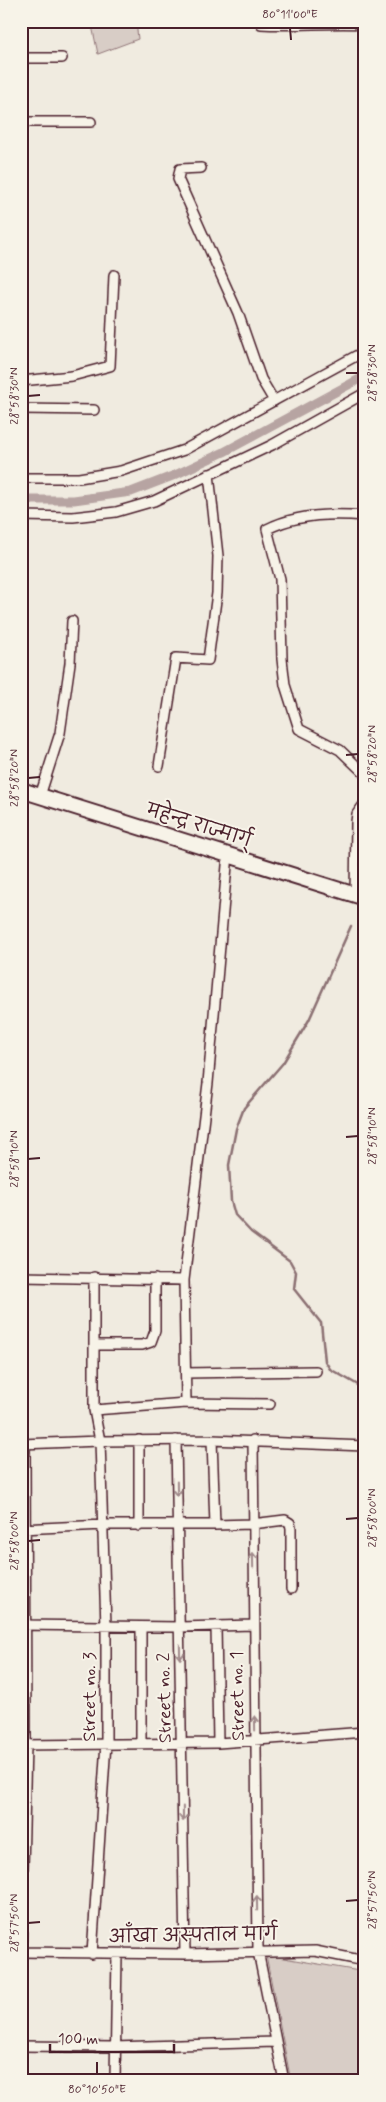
<svg xmlns="http://www.w3.org/2000/svg" width="386" height="2102" font-family="Mynerve,'Playpen Sans Deva',sans-serif">
<rect width="100%" height="100%" fill="#f0ebe0"/>
<filter id="ink" filterUnits="userSpaceOnUse"><feTurbulence type="fractalNoise" baseFrequency=".02" numOctaves="2"/><feDisplacementMap in="SourceGraphic" scale="10" xChannelSelector="R" yChannelSelector="G"/><feConvolveMatrix kernelMatrix="1 2 1 2 8 2 1 2 1" color-interpolation-filters="sRGB"/></filter>
<g filter="url(#ink)">
<path fill="#d8cdc6" stroke="#917678" d="M91 21H136L138 39 98 54Z
M266 1955 365 1972V2081H291Z"/>
<g fill="none" stroke-linecap="round" stroke-linejoin="round">
<path stroke="#8b6f72" stroke-width="2.5" d="M351 926 309 1020 283 1063 244 1108 236 1129 229 1165 231 1201 235 1215 251 1232 290 1261 296 1272 294 1289 321 1323 325 1361 330 1369 365 1389"/>
<path stroke="#b7a4a2" stroke-width="9" d="M21 500H74L131 492 175 475 224 452 365 376"/>
<g stroke="#4a1f2b" stroke-width="12">
<path id="minor" d="M261 24C296 26 330 22 365 24
M21 58H62
M21 122H91
M201 168 180 169 178 179 238 313 261 379 274 401
M21 381 72 376 110 366 114 275
M21 409 94 410
M21 478H79L121 471 184 450 365 351
M21 516 73 517 116 512 154 501 272 445 365 393
M365 516C333 513 296 514 267 529L280 579 282 659 285 685 299 729 340 750 365 774
M159 766 176 658 208 660 217 593 218 556 209 474
M40 796 60 733 70 663 72 621
M355 896 356 822 357 814 365 803
M21 1277 184 1280 208 1083 228 854
M94 1345H142L151 1342 155 1331V1279
M186 1373 316 1371
M186 1403 270 1404
M94 1410 186 1403 184 1280
M139 1440V1526
M176 1440 185 1954
M212 1440 215 1525
M253 1440 258 1951 284 2081
M21 1444 100 1441 212 1440 365 1446
M21 1529 104 1525H215L252 1524 285 1520 290 1523 291 1528V1589
M21 1625 180 1627 253 1625
M216 1626 218 1743
M141 1743V1627
M21 1745 218 1743 365 1732
M21 1952 26 1745 25 1444
M21 1952 185 1954 315 1951 365 1961
M92 1954 106 1743V1626L100 1441 94 1410V1277
M21 2046 114 2047 276 2042
M115 2081 117 1954"/>
</g>
<g stroke="#4a1f2b" stroke-width="18">
<path id="highway" d="M21 790 365 898"/>
</g>
<use href="#minor" stroke="#f7f3e8" stroke-width="9"/>
<use href="#highway" stroke="#f7f3e8" stroke-width="14"/>
</g>
<defs><path id="oneway-shaft" d="M-6 0H5M1.5-3L5.5 0L1.5 3" fill="none" stroke-width="1.6" stroke-linecap="round" stroke-linejoin="round" transform="scale(1.25)"/></defs>
<g stroke="#a0898a">
<use href="#oneway-shaft" transform="translate(177 1489) rotate(89)"/>
<use href="#oneway-shaft" transform="translate(253 1560) rotate(-91)"/>
<use href="#oneway-shaft" transform="translate(180 1652) rotate(89)"/>
<use href="#oneway-shaft" transform="translate(255 1723) rotate(-91)"/>
<use href="#oneway-shaft" transform="translate(183 1814) rotate(89)"/>
<use href="#oneway-shaft" transform="translate(257 1903) rotate(-91)"/>
</g>
</g>
<path fill="none" stroke="#4a1f2b" stroke-width="2" d="M290 28 291 40M346 373H358M28 396 40 395M346 755 358 754M28 778 40 777M346 1137 358 1136M28 1159 40 1158M346 1519 358 1518M28 1541 40 1540M346 1901 358 1900M28 1923 40 1922M97 2062V2074"/>
<g text-anchor="middle" dominant-baseline="central" stroke-width="4" stroke-linejoin="round" paint-order="stroke">
<g font-size="18" fill="#4a1f2b" stroke="#f7f3e8">
<text transform="translate(199 826) rotate(17)">महेन्द्र राज्मार्ग्</text>
<text transform="translate(238 1696) rotate(-91)">Street no. 1</text>
<text transform="translate(90 1697) rotate(-90)">Street no. 3</text>
<text transform="translate(165 1698) rotate(-91)">Street no. 2</text>
<text transform="translate(193 1936) rotate(-1)">आँखा अस्पताल मार्ग</text>
</g>
</g>
<rect width="386" height="2102" fill="none" stroke="#f7f3e8" stroke-width="55"/>
<path d="M50 2044v8h124v-8" fill="none" stroke="#4a1f2b" stroke-width="2.5"/>
<text x="58" y="2044" font-size="15" fill="#4a1f2b" stroke="#f7f3e8" stroke-width="4" paint-order="stroke">100 m</text>
<rect x="28" y="28" width="330" height="2046" fill="none" stroke="#4a1f2b" stroke-width="2"/>
<g font-size="12" text-anchor="middle" fill="#4a1f2b">
<text x="290" y="18">80°11'00"E</text>
<text transform="translate(372 373) rotate(-90)" y="4">28°58'30"N</text>
<text transform="translate(14 396) rotate(-90)" y="4">28°58'30"N</text>
<text transform="translate(372 754) rotate(-90)" y="4">28°58'20"N</text>
<text transform="translate(14 778) rotate(-90)" y="4">28°58'20"N</text>
<text transform="translate(372 1136) rotate(-90)" y="4">28°58'10"N</text>
<text transform="translate(14 1159) rotate(-90)" y="4">28°58'10"N</text>
<text transform="translate(372 1518) rotate(-90)" y="4">28°58'00"N</text>
<text transform="translate(14 1541) rotate(-90)" y="4">28°58'00"N</text>
<text transform="translate(372 1900) rotate(-90)" y="4">28°57'50"N</text>
<text transform="translate(14 1923) rotate(-90)" y="4">28°57'50"N</text>
<text x="97" y="2093">80°10'50"E</text>
</g>
</svg>
